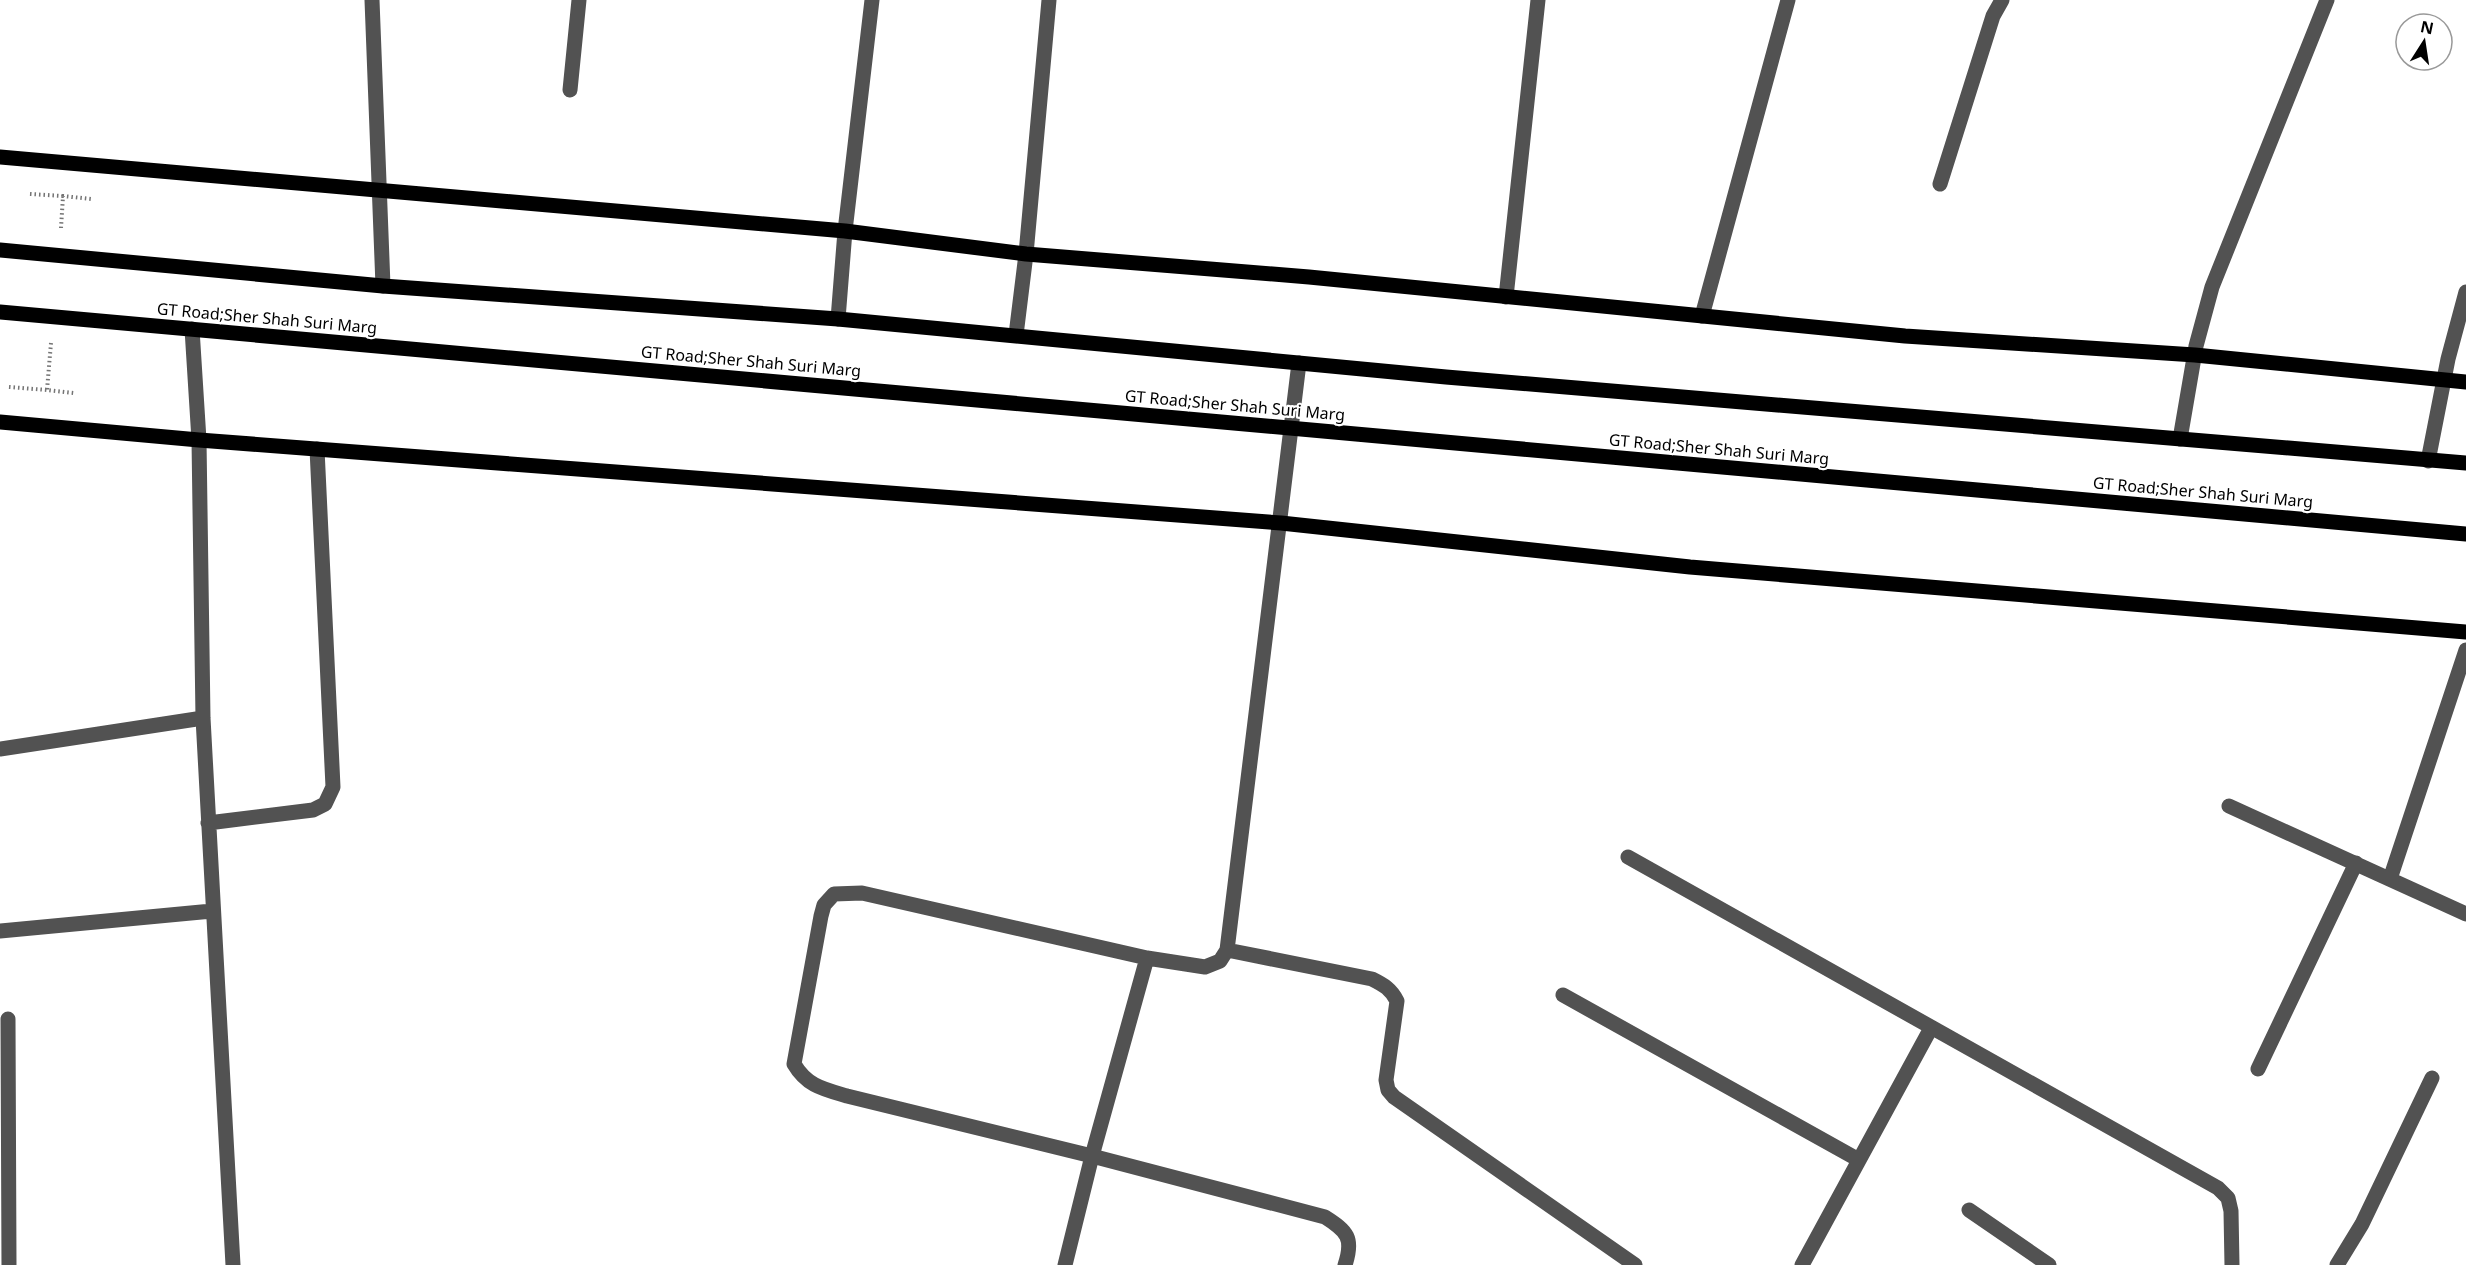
<svg xmlns="http://www.w3.org/2000/svg" width="2466" height="1265" font-family="'Noto Sans',sans-serif">
<rect width="100%" height="100%" fill="#fff"/>
<g fill="none" stroke-linecap="round" stroke-linejoin="round">
<path stroke="#747474" stroke-width="4" stroke-dasharray="1.5 3" stroke-linecap="butt" d="M30 194 63 196
M61 228 63 196 91 199
M51 343 47 390 74 393
M9 387 47 390"/>
<path stroke="#525252" stroke-width="15" d="M372 0 383 286
M570 90 579 0
M1940 184 1993 16 2002 0
M1506 297 1538 0
M1702 316 1788 0
M838 319 845 231 872 0
M192 329 199 440 203 718 233 1265
M1016 335 1026 254 1049 0
M1299 363 1227 950 1220 961 1205 967 1147 958 862 893 834 894 824 905 821 916 794 1064C807 1086 823 1089 847 1096L1092 1156 1325 1217C1347 1231 1354 1238 1345 1265
M2180 439 2196 346 2212 287 2327 0
M2428 461 2448 359 2466 292
M0 749 203 718
M2229 806 2466 914
M208 823 313 810 325 804 333 787 317 449
M1628 857 2218 1188 2228 1198 2231 1211 2232 1265
M2390 879 2466 650
M0 931 212 911
M1227 950 1372 979C1384 985 1391 989 1397 1001L1386 1080 1388 1090 1394 1097 1635 1265
M1563 995 1859 1160
M8 1019 9 1265
M2258 1069 2356 863
M1969 1210 2049 1265
M1065 1265 1092 1156 1147 958
M1802 1265 1931 1028
M2337 1265 2362 1224 2432 1078"/>
<path stroke="#000" stroke-width="15" d="M0 157 845 231 1026 254 1309 277 1905 336 2195 355 2466 382
M0 250 383 286 838 319 1446 377 2466 463
M0 312 2466 534
M0 422 199 440 1281 523 1690 567 2466 632"/>
</g>
<g text-anchor="middle" dominant-baseline="central" stroke-width="4.5" stroke-linejoin="round" paint-order="stroke">
<g font-size="16" fill="#000" stroke="#fff">
<text transform="translate(267 318) rotate(5)">GT Road;Sher Shah Suri Marg</text>
<text transform="translate(751 361) rotate(5)">GT Road;Sher Shah Suri Marg</text>
<text transform="translate(1235 405) rotate(5)">GT Road;Sher Shah Suri Marg</text>
<text transform="translate(1719 449) rotate(5)">GT Road;Sher Shah Suri Marg</text>
<text transform="translate(2203 492) rotate(5)">GT Road;Sher Shah Suri Marg</text>
</g>
</g>
<g transform="translate(2424 42) rotate(12)"><circle r="28" fill="#ffffff" stroke="#999999" stroke-width="1.5"/>
<path d="M0-4.5L10 22L0 15L-10 22Z" fill="#000000"/>
<text y="-9" font-size="16" font-weight="bold" text-anchor="middle" fill="#000000">N</text>
</g>
</svg>
